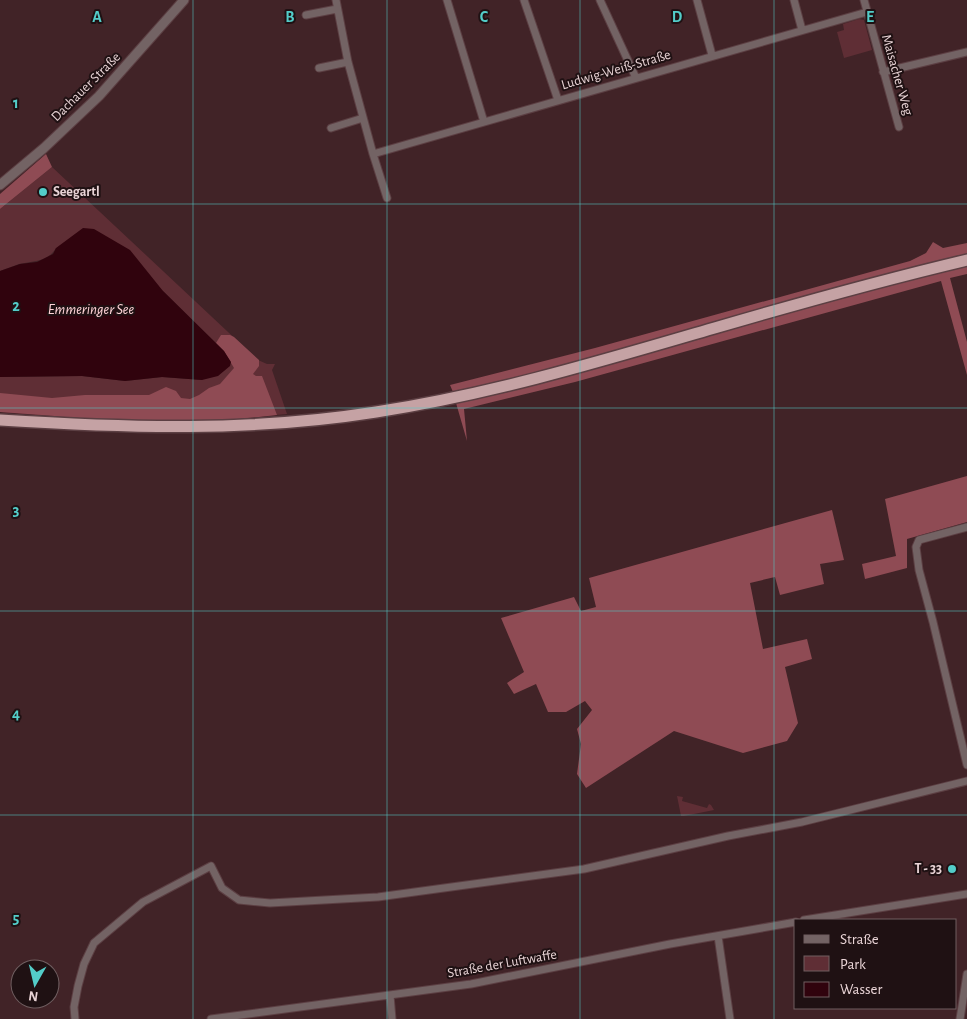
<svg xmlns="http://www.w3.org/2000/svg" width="967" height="1019" font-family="'Alegreya Sans',sans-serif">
<rect width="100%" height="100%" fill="#412327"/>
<path fill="#5f2e35" d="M859 19 864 20 872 50 844 58 837 32 844 30 843 24Z
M52 167 258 360 267 364H275L272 370 287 414 234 419H87L0 412V377L82 376 125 381 162 377 202 380 224 351 163 291 56 248C48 262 33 261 19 264 13 266 6 269 0 271V209Z
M677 796 683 797 682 801 707 808 709 804 711 805 714 810 684 816H681Z"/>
<path fill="#8f4b54" d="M46 154 52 167 0 209V194Z
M933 242 943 248 967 243V255C884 274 802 296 721 320 632 346 544 373 453 392L450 385 595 348 910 261 926 253Z
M967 265V274L950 278 967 342V375L941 281 575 382 464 409 467 441 456 403 508 392 725 328Z
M221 335H230L234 337 259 360V366L253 374 256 376H262L277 415C241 419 204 422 167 422 111 421 56 416 0 412V393L52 398 85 395H149L166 387 176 391 181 398 190 399 199 395 209 388 220 384 234 368 224 351 216 343Z
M967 476V522L907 539V568L865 579 862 564 896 556 885 499Z
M832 510 844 560 820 564 824 584 780 595 775 577 750 583 763 649 807 639 812 659 785 667 798 723 787 741 743 753 674 731 586 788 577 774 581 744 577 729 592 710 585 701 566 712H548L536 684 514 694 507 683 524 672 501 618 574 597 581 611 596 607 589 578Z"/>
<path fill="#30030d" d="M83 228 94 229 130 250 163 291 224 351 231 362 230 366 218 376 202 380 162 377 125 381 82 376 0 377V271L20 264 37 262 53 254 56 248Z"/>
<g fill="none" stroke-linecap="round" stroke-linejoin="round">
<g stroke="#5c3f43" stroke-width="9">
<path id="minor" d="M336 0 348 62 373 154 387 198
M447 0 484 122
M524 0 558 100
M600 0 636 78
M697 0 712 55
M794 0 802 30
M864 0 899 127
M306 15 337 9
M319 68 348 62
M883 72 967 52
M331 128 363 118
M373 154 867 12
M967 527 919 540 916 547 919 570 933 622 967 765
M804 920 967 894
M718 936 730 1019
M390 995 392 1019
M75 1019 74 1007 78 986 84 964 94 943 143 902 211 866 222 888 239 900 270 903 378 897 584 869 728 836 802 822 967 781
M211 1019 471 984 670 944 796 922
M960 1019 967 974"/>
</g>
<g stroke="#5c3f43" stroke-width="11">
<path id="tertiary" d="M0 185 44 148 99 96 184 0"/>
</g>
<g stroke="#5c3f43" stroke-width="14">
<path id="trunk" d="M0 420C127 428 250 432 376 412 493 394 605 360 718 327 800 303 883 280 967 260"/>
</g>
<use href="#minor" stroke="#736364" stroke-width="7"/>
<use href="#tertiary" stroke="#736364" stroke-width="9"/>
<use href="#trunk" stroke="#c5a2a4" stroke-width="11"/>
</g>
<path fill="none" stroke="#53cdc9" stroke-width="1" stroke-opacity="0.55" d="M193 0V1019M387 0V1019M580 0V1019M774 0V1019M0 204H967M0 408H967M0 611H967M0 815H967"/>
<g fill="#53cdc9" stroke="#1f1113" stroke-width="2">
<circle cx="43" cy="192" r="5"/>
<circle cx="952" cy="869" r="5"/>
</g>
<g text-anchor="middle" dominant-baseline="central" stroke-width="4" stroke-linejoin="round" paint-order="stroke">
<g font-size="14" fill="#e9d4d6" stroke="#1f1113">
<text transform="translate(616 70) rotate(-16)">Ludwig-Weiß-Straße</text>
<text transform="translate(897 75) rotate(74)">Maisacher Weg</text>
<text transform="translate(86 87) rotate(-45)">Dachauer Straße</text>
<text transform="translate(502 964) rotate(-10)">Straße der Luftwaffe</text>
</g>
<g font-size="14" font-weight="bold" fill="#e9d4d6" stroke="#1f1113" text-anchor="start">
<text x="53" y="192">Seegartl</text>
<text x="942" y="869" text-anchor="end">T - 33</text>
</g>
<g font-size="15" font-style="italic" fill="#ffd3d7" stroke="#1f1113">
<text x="91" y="309">Emmeringer See</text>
</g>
</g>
<g font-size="16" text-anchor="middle" font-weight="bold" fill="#53cdc9" stroke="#1f1113" stroke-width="4" stroke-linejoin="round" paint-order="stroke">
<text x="97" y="22">A</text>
<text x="290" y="22">B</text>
<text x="484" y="22">C</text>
<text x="677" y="22">D</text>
<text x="870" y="22">E</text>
<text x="16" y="108">1</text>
<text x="16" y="311">2</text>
<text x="16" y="515">3</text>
<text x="16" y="719">4</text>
<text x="16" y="923">5</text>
</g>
<rect x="794" y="919" width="162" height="90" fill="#1f1113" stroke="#705f61"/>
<rect x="804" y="935" width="25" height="8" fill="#736364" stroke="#705f61"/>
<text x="840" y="944" font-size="15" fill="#e9d4d6">Straße</text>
<rect x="804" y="956" width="25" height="15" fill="#5f2e35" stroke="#705f61"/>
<text x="840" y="969" font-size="15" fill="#e9d4d6">Park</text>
<rect x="804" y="982" width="25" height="15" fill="#30030d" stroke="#705f61"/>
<text x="840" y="994" font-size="15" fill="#e9d4d6">Wasser</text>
<g transform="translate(35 984) rotate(188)"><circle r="24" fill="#1f1113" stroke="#705f61"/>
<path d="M0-4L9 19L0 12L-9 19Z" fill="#53cdc9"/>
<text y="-8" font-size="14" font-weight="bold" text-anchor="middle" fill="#e9d4d6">N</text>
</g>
</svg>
